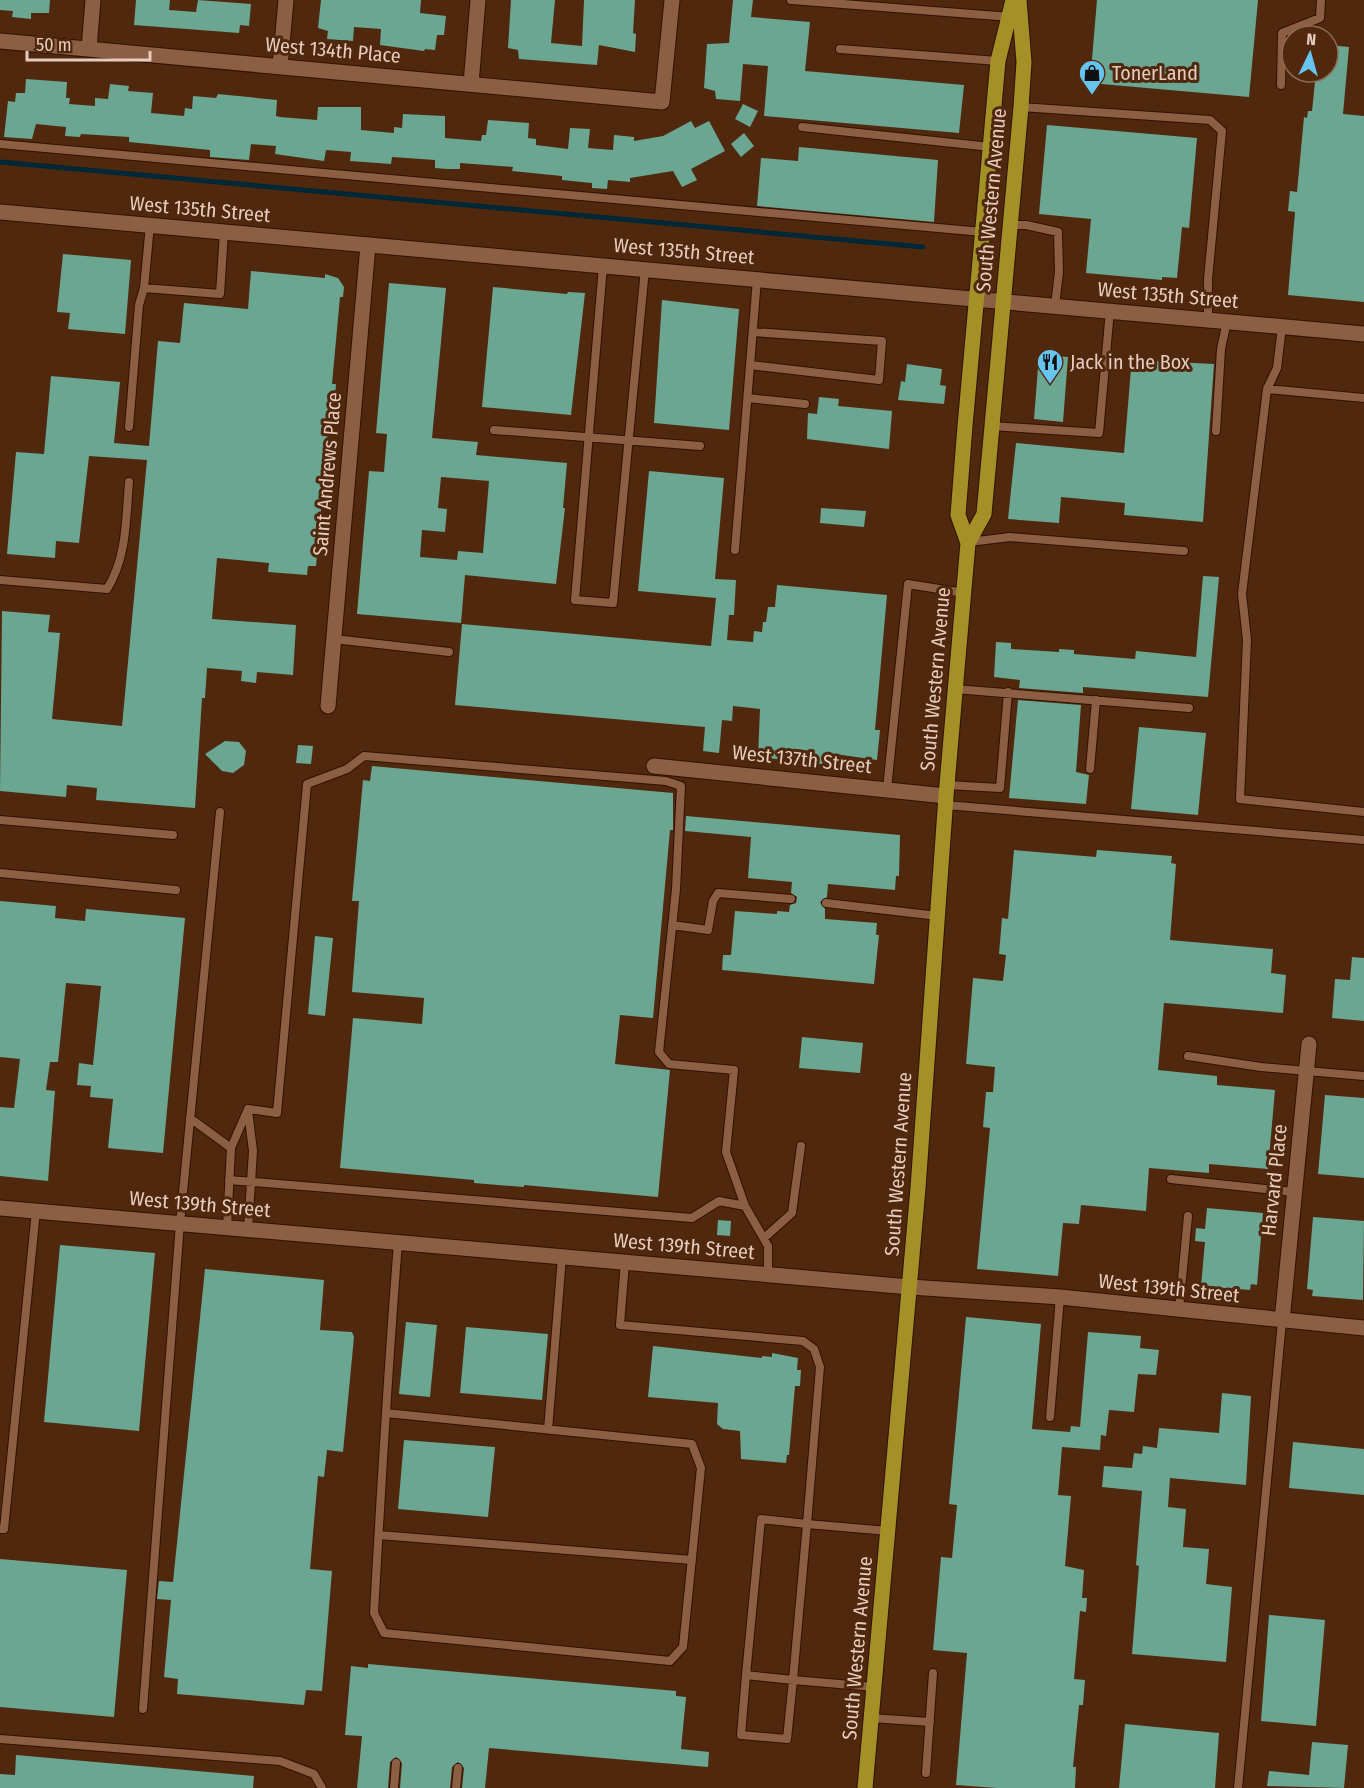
<svg xmlns="http://www.w3.org/2000/svg" width="1364" height="1788" font-family="'Fira Sans Condensed',sans-serif">
<rect width="100%" height="100%" fill="#50280e"/>
<g fill="none" stroke-linecap="round" stroke-linejoin="round">
<path stroke="#002736" stroke-width="5" d="M0 162 923 247"/>
</g>
<path fill="#6aa691" fill-rule="evenodd" d="M0 0H50L49 13H31V19L12 17 13 11 0 10Z
M136 0H170L169 10 196 12 198 0 251 4 249 26 240 25 239 33 134 25Z
M321 0H421L420 13 446 16 444 35H437L435 50 425 49 424 51 380 45 381 29 354 27 353 41 327 39 328 31 318 28Z
M511 0H555L551 43 582 46 584 0H635L633 33 636 34 635 52 599 45 597 65 519 59 518 50 508 48Z
M733 0H753L751 17 810 22 805 71 964 85 959 133 764 116 768 66 743 64 740 101 716 99 715 91 704 88 707 44 729 43Z
M1097 0H1258L1249 97 1090 83Z
M1328 45 1349 47 1343 114 1364 116V302L1288 295 1295 212 1288 211 1290 191 1297 192 1304 117 1307 118 1308 111H1312L1316 72H1328Z
M26 79 67 82 66 98H70L69 104 95 106V98L108 99 110 84 129 86 128 91 153 93 151 113 184 116 185 108 192 109 193 96 216 98 218 94 277 100 276 116 280 117 317 120 318 107H361V130L394 133V127L402 128 403 114 445 116V138L481 141 482 135H486L488 120 529 123 528 138 536 139V145L568 149 570 128 590 129 588 148 613 150 614 135 634 137V141L663 136 691 121 695 128 709 121 725 151 691 169 697 180 682 187 673 171 630 178V182L608 180 607 189 592 188V183L562 180V176L512 171 513 167 460 163V169H447L435 168V160L392 157 391 164 350 161 351 152 326 150 324 161 275 154 276 146 251 144 249 160 210 157V150L129 142V137L81 134 80 137 65 136 66 127 36 124 32 139 4 137 8 101 15 102 16 93H25Z
M743 104 758 111 750 127 735 119Z
M1047 125 1197 138 1189 228 1182 227 1177 278 1162 277V280L1086 273 1091 219 1039 214Z
M744 133 754 146 741 157 731 144Z
M799 147 938 160 934 222 757 206 761 158 798 161Z
M63 254 131 260 125 334 68 329 70 313 57 312Z
M251 271 325 278V274L338 278 344 287 343 297H340L332 384H336L335 398H331L324 474H328L327 488H323L316 566H308L307 575 268 572 269 563 217 558 212 619 296 625 293 675 257 672 256 683 241 681 242 671 207 668 205 698H202L195 808 96 800 97 788 67 785 66 797 0 791 2 611 50 615 48 632 60 633 52 719 122 726 147 460 89 456 79 543 56 541 55 558 7 554 16 452 44 454 51 376 120 382 114 443 149 446 158 341 180 343 184 303 248 309Z
M389 283 446 288 432 438 478 442 476 455 567 463 563 508H565L556 584 465 575 461 623 357 614 369 471 384 472 387 434 376 433ZM441 477 489 481 483 553 458 551 457 560 420 557 422 530 445 532 447 509 438 508Z
M493 287 567 294 568 292 585 293 571 415 482 407Z
M662 300 739 309 729 430 654 423Z
M1039 355 1068 357 1063 422 1034 419Z
M1132 357 1154 358V361L1214 364 1203 522 1124 515 1125 503 1061 497 1059 523 1008 519 1016 443 1124 453Z
M907 364 942 369 940 385 946 386 944 404 898 400 901 381 905 382Z
M819 397 839 399 838 406 892 411 889 449 807 439 808 413 817 414Z
M649 471 724 478 715 579 736 580 734 615H729L727 640 753 642 754 631 762 632 763 622H766L768 607H775L777 585 887 595 875 730H880L877 760 828 753 827 765 758 757 760 709 733 706 732 721 722 720 719 753 703 751 705 727 455 705 462 624 711 646 716 598 638 591Z
M821 508 866 511 864 527 820 523Z
M1203 576 1219 577 1208 697 1083 687V693L1019 688 1020 680 994 677 996 642 1011 643V649L1059 652V649L1074 650V654L1135 659 1136 651 1196 657Z
M1018 700 1081 705 1076 772 1089 775 1086 804 1009 798Z
M1139 727 1206 733 1198 815 1131 809Z
M225 741 239 742 246 751 244 765 233 773 222 771 205 754Z
M298 745 313 746 311 764 296 763Z
M372 766 673 793V830H670L653 1018 620 1015 615 1064 670 1070 658 1197 524 1185V1187L474 1183V1180L340 1168 353 1018 422 1024 424 998 352 992 359 901H352L363 780 370 781Z
M686 816 900 835 899 876H896L895 890 828 884 827 897 820 902 825 909V919L877 923 876 935H879L874 984 722 970 723 955H731L735 911 777 914V911L789 912 790 905 796 903 797 897 791 893 792 882 748 878 751 837 685 831Z
M1014 850 1096 857 1097 850 1172 856 1171 863 1176 864 1170 940 1273 949 1271 973 1286 975 1283 1013 1164 1003 1158 1070 1217 1076V1085L1275 1090 1268 1169 1209 1164V1173L1149 1168 1146 1211 1081 1205 1079 1224 1063 1223 1058 1276 977 1269 990 1128 983 1127 986 1092H993L995 1067 966 1064 973 978 1003 981 1006 955 999 954 1002 918 1008 919Z
M0 901 56 906 55 918 85 921 86 909 185 918 163 1153 108 1148 113 1099 90 1097 91 1086 77 1085 79 1063 93 1065 101 986 66 983 58 1062H50L46 1090 55 1091 48 1181 0 1176V1107L14 1108 20 1059 0 1057Z
M315 936 333 938 325 1016 308 1014Z
M1352 957 1364 958V1021L1332 1018 1335 979 1350 980Z
M802 1037 863 1043 860 1073 799 1068Z
M1325 1095 1364 1098V1178L1318 1174Z
M1207 1208 1263 1213 1257 1285 1251 1284 1250 1290 1201 1286 1205 1242 1195 1241 1196 1228 1205 1229Z
M1313 1217 1364 1221 1363 1300 1312 1296 1313 1290 1307 1289Z
M718 1220 731 1221 730 1236 717 1235Z
M60 1245 155 1253 139 1431 44 1422Z
M205 1269 324 1280 320 1330 352 1332 354 1337 343 1452 327 1450 324 1477 318 1476 310 1569 332 1571 322 1691 306 1690 304 1705 177 1694 178 1679 164 1677 171 1600 157 1599 159 1581 173 1582Z
M966 1317 1041 1324 1032 1429 1070 1432 1071 1426 1080 1427 1088 1332 1141 1336 1140 1348 1159 1350 1156 1375 1138 1374 1134 1412 1109 1410 1106 1436 1101 1435 1100 1450 1062 1447 1058 1495 1071 1496 1065 1566 1084 1570 1082 1598H1087L1086 1612 1080 1611 1074 1679 1085 1680 1083 1705H1079L1073 1767H1076L1075 1788H997L956 1785 967 1653 933 1650 941 1557 952 1558 957 1505 949 1504Z
M406 1322 437 1325 430 1397 399 1394Z
M466 1327 548 1334 542 1400 460 1393Z
M653 1346 762 1358V1356L772 1357V1353L798 1358 797 1370H801L800 1386H795L789 1455H787L786 1463 741 1459 740 1431 723 1429 717 1424 718 1403 648 1397Z
M1222 1393 1251 1396 1246 1485 1170 1478 1168 1507 1186 1509 1183 1547 1209 1549 1206 1584 1232 1587 1226 1662 1132 1654 1139 1566 1136 1565 1142 1491 1102 1487 1104 1466 1132 1468 1134 1453 1142 1454 1143 1446 1157 1448 1159 1428 1219 1433Z
M404 1440 495 1447 488 1517 398 1509Z
M1293 1442 1364 1449V1495L1289 1488Z
M0 1559 127 1570 114 1717 0 1707Z
M1269 1615 1325 1620 1316 1726 1261 1721Z
M368 1664 676 1691V1696L686 1697 681 1749 709 1752 708 1767 489 1748 485 1788H462L464 1768 458 1762 452 1767 450 1788H400L402 1763 396 1757 390 1762 388 1788H357L362 1736 345 1735 351 1666 368 1668Z
M1125 1724 1219 1733 1215 1788H1119Z
M1312 1742 1348 1745 1344 1788 1267 1786 1269 1771 1309 1775Z
M16 1755 254 1776 253 1788H0V1774L15 1775Z"/>
<g fill="none" stroke-linecap="round" stroke-linejoin="round">
<g stroke="#301201" stroke-width="10">
<path id="service" d="M791 0 1011 17
M840 49 998 61
M1281 85 1282 33 1320 18 1321 0
M1021 107 1210 120 1222 131 1208 279V319
M802 127 991 147
M0 144 983 232
M150 225 144 288 220 294 224 232
M1009 225H1026L1058 232 1059 272 1055 305
M603 266 575 600 613 603 645 269
M1282 327 1277 368 1267 389 1242 594 1247 640 1240 799 1364 812
M750 365 879 380 882 341 753 332
M1267 389 1364 398
M748 398 805 404
M991 426 1099 433 1110 310
M129 427 139 305 144 288
M494 430 700 446
M1216 431 1221 349 1227 321
M969 542 1010 537 1184 551
M735 550 757 279
M0 580 107 589C127 558 126 517 129 482
M334 639 449 652
M955 689 1189 708
M1090 769 1096 700
M947 785 1000 788 1008 692
M887 789 908 584 964 593
M945 805 1364 840
M0 820 173 835
M0 873 176 890
M826 903 938 916
M672 925 708 930 713 901 718 893 791 899
M1188 1056 1261 1067 1364 1076
M248 1109 277 1113 307 784 347 769 364 756 666 781 681 786 676 889 659 1052 669 1064 734 1070 726 1152 745 1206
M190 1118 231 1148
M1171 1179 1294 1192
M229 1180 692 1218 719 1201 745 1206 768 1246V1275
M227 1228 231 1148 248 1109
M248 1229 253 1151 248 1111
M764 1238 792 1213 801 1146
M625 1262 620 1325 803 1341 814 1349 820 1367 807 1524 888 1531
M1179 1310 1188 1216
M386 1413 692 1444 701 1468 683 1647 670 1661 384 1633 374 1613C381 1489 388 1366 398 1243
M1050 1417 1060 1297
M548 1430 562 1257
M0 1529H4L36 1211
M379 1535 692 1560
M746 1675 741 1735 787 1739 793 1680 746 1675 761 1519 807 1524 793 1680 874 1687
M143 1709 180 1223 220 812
M871 1718 930 1722
M0 1739 280 1761 314 1774 322 1788
M926 1773 933 1673
M394 1788 396 1763
M456 1788 458 1768
M1238 1788 1282 1321"/>
</g>
<g stroke="#301201" stroke-width="17">
<path id="minor" d="M0 41 662 102 672 0
M89 49 93 0
M280 67 286 0
M471 84 478 0
M328 706 368 245
M654 766 946 796
M910 1287 1060 1297 1364 1328
M1282 1321 1309 1044"/>
</g>
<g stroke="#301201" stroke-width="17">
<path id="tertiary" d="M0 212 1364 334
M0 1208 910 1287"/>
</g>
<g stroke="#301201" stroke-width="17">
<path id="primary" d="M968 543 984 514 1021 107 1024 62 1019 0
M865 1788 918 1188 946 796 968 543 958 515 965 426 998 61 1013 0"/>
</g>
<use href="#service" stroke="#8c5f45" stroke-width="8"/>
<use href="#minor" stroke="#8c5f45" stroke-width="15"/>
<use href="#tertiary" stroke="#8c5f45" stroke-width="15"/>
<use href="#primary" stroke="#a39128" stroke-width="15"/>
</g>
<defs>
<g id="shop-pin" transform="scale(1.35)"><path d="M0 17L-7.5 6A9.5 9.5 0 1 1 7.5 6Z" fill="#66c4ef" stroke="#50280e"/><path d="M-5-2.5h2.3a2.7 3.5 0 0 1 5.4 0H5L5.5 6h-11ZM-1.5-2.5h3a1.5 2.3 0 0 0-3 0Z" fill="#111"/></g>
<g id="restaurant-pin" transform="scale(1.35)"><path d="M0 17L-7.5 6A9.5 9.5 0 1 1 7.5 6Z" fill="#66c4ef" stroke="#50280e"/><path d="M-5-6h1v4h1v-4h1v4h1v-4h1v5L-1.5 .5V6h-2V.5L-5-1ZM5-6V6H3V1.5H1.5Q1.5-4 5-6Z" fill="#111"/></g>
</defs>
<g fill-rule="evenodd">
<use href="#shop-pin" x="1092" y="73"/>
<use href="#restaurant-pin" x="1050" y="362"/>
</g>
<g text-anchor="middle" dominant-baseline="central" stroke-width="6" stroke-linejoin="round" paint-order="stroke">
<g font-size="20" fill="#e6ccbe" stroke="#50280e">
<text transform="translate(333 50) rotate(5)">West 134th Place</text>
<text transform="translate(991 200) rotate(-85)">South Western Avenue</text>
<text transform="translate(200 209) rotate(5)">West 135th Street</text>
<text transform="translate(684 251) rotate(5)">West 135th Street</text>
<text transform="translate(1168 295) rotate(5)">West 135th Street</text>
<text transform="translate(327 474) rotate(-85)">Saint Andrews Place</text>
<text transform="translate(935 679) rotate(-85)">South Western Avenue</text>
<text transform="translate(802 759) rotate(6)">West 137th Street</text>
<text transform="translate(898 1164) rotate(-86)">South Western Avenue</text>
<text transform="translate(1274 1180) rotate(-84)">Harvard Place</text>
<text transform="translate(200 1204) rotate(5)">West 139th Street</text>
<text transform="translate(684 1246) rotate(5)">West 139th Street</text>
<text transform="translate(1169 1288) rotate(6)">West 139th Street</text>
<text transform="translate(857 1648) rotate(-85)">South Western Avenue</text>
</g>
<g font-size="20" fill="#e6ccbe" stroke="#50280e" text-anchor="start">
<text x="1112" y="73">TonerLand</text>
<text x="1070" y="362">Jack in the Box</text>
</g>
</g>
<g transform="translate(1310 54) rotate(5)"><circle r="28" fill="#50280e" stroke="#8c6a54" stroke-width="1.5"/>
<path d="M0-4.5L10 22L0 15L-10 22Z" fill="#66c4ef"/>
<text y="-9" font-size="16" font-weight="bold" text-anchor="middle" fill="#e6ccbe">N</text>
</g>
<path d="M27 51v9h123v-9" fill="none" stroke="#e6ccbe" stroke-width="3"/>
<text x="36" y="51" font-size="18" fill="#e6ccbe" stroke="#50280e" stroke-width="4.5" paint-order="stroke">50 m</text>
</svg>
